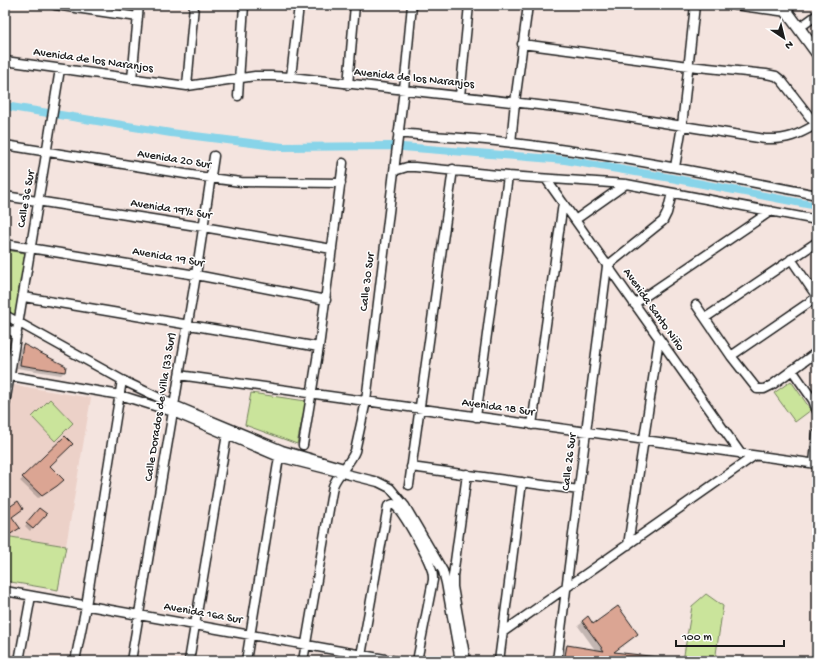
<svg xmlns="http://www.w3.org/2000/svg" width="822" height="666" font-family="'Gochi Hand',sans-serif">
<rect width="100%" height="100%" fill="#f4e4df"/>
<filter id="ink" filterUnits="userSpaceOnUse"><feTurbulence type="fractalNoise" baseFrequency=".025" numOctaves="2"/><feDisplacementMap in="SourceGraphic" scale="8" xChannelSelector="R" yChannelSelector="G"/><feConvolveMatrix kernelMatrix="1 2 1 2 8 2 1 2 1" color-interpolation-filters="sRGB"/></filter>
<g filter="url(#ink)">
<path fill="#ecd1c8" d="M14 385 91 398 66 546 5 536V440Z"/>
<path fill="#cae49b" stroke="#73805c" d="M5 250 25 253 15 319 5 313Z
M791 381 811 410 795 422 774 393Z
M251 393 306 401 297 444 245 425Z
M50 399 73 423 55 441 32 417Z
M5 536 66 546 58 590 5 581Z
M706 594 723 606 715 661H683L692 606Z"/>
<path fill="#0003" d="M23 345 64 372 61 375 17 368 20 349Z
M65 438 49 466 62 480 53 489 38 498 20 481Z
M39 509 45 514 30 531 25 526Z
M5 511 19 528 5 538Z
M583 622 593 625 637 634 613 652 677 661H560L562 650 567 646 596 651 578 626Z"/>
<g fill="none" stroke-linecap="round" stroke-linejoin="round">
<path stroke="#88d4e9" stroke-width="8" d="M5 106 171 133 283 147 390 146 565 160 671 178 817 206"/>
</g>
<path fill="#dba593" stroke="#1c1c1c" d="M23 344 66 366 65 372 20 365Z
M65 436 73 444 50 466 64 480 57 486 42 496 22 477Z
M18 501 23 509 12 517 20 528 9 535 5 529V510Z
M39 508 47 514 33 529 26 523Z
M618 606 638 634 614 652 658 657 657 661H564L567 645 604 651 582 621 588 616 593 624Z"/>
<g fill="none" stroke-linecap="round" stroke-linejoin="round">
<g stroke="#1c1c1c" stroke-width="11">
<path id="street" d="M55 5 138 17
M734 5 787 12
M799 28 817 15
M522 44 689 66 766 74 776 76 782 81 816 125
M5 61 187 86 255 76H271L291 77 582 110 765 139C787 140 798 135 817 124
M291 77 299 5
M132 79 139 5
M348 85 355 5
M187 86 194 5
M238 96 244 5
M460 96 469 5
M398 133C436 137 475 138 513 143 615 155 716 175 817 195
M511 143 515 102 528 5
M5 145 210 178 241 182 341 183
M675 167 682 126 695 5
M394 171 407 167H415L508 176 626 184 817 220
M546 179 741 454
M5 196 203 227 332 249
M575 220 626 184
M5 244 196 275 326 300
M24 297 319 347
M634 304 771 211
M696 305 731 356 757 389H764L772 385 817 352
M5 315 122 380 174 405 282 450 344 468
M705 318 817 242
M5 328 17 334
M731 356 817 297 791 259
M792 370 813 400 817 411
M5 375 120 395 173 412 279 457 378 482 390 488 405 506 443 571 446 583 460 661
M179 375 817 464
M5 404C24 292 41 180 60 69
M476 417 508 176
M532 425 563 203
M303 445 319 347 343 163
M814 464 817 434
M411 467 579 490
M409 485 453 169
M628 545 659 339
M5 591 396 661
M503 632 754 456
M19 661 31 596
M75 661 86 606 122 380
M131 661 196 275 214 156
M189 661 227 434
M246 661 279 457
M303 661 333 486C338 473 350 464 355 451L366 401 404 89 412 5
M360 661 388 506 393 504C403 510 427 556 431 568 433 572 433 576 433 580L417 661
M466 661 453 587V576L467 474
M499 661 522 482
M557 661 607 266 663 221 667 213 672 193"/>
</g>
<g stroke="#1c1c1c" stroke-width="14">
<path id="secondary" d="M782 5 817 53"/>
</g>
<use href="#street" stroke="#fff" stroke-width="8"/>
<use href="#secondary" stroke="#fff" stroke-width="11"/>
</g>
</g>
<g text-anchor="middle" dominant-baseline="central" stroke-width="3" stroke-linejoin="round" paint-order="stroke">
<g font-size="12" fill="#1c1c1c" stroke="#fff">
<text transform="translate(93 61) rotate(8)">Avenida de los Naranjos</text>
<text transform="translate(414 79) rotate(6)">Avenida de los Naranjos</text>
<text transform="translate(174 160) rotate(9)">Avenida 20 Sur</text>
<text transform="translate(27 199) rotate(-80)">Calle 36 Sur</text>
<text transform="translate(171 210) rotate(9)">Avenida 19½ Sur</text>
<text transform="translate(168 258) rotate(10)">Avenida 19 Sur</text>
<text transform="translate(368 282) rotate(-83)">Calle 30 Sur</text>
<text transform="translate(653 310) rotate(55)">Avenida Santo Niño</text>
<text transform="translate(161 407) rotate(-81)">Calle Dorados de Villa (33 Sur)</text>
<text transform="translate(498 408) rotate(8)">Avenida 18 Sur</text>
<text transform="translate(570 462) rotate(-83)">Calle 26 Sur</text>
<text transform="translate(203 614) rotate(10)">Avenida 16a Sur</text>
</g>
</g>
<rect width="822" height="666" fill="none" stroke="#fff" stroke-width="20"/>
<rect x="10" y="10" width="802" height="646" fill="none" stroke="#1c1c1c" stroke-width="1.5" filter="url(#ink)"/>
<g transform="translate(784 38) rotate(145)" stroke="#ffffff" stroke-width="3" paint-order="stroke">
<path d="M0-3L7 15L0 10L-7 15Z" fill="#1c1c1c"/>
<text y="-6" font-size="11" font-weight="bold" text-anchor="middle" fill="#1c1c1c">N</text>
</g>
<path d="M676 640v6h108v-6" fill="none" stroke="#1c1c1c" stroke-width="2"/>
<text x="682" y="640" font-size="12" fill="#1c1c1c" stroke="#ffffff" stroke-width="3" paint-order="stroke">100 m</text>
</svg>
